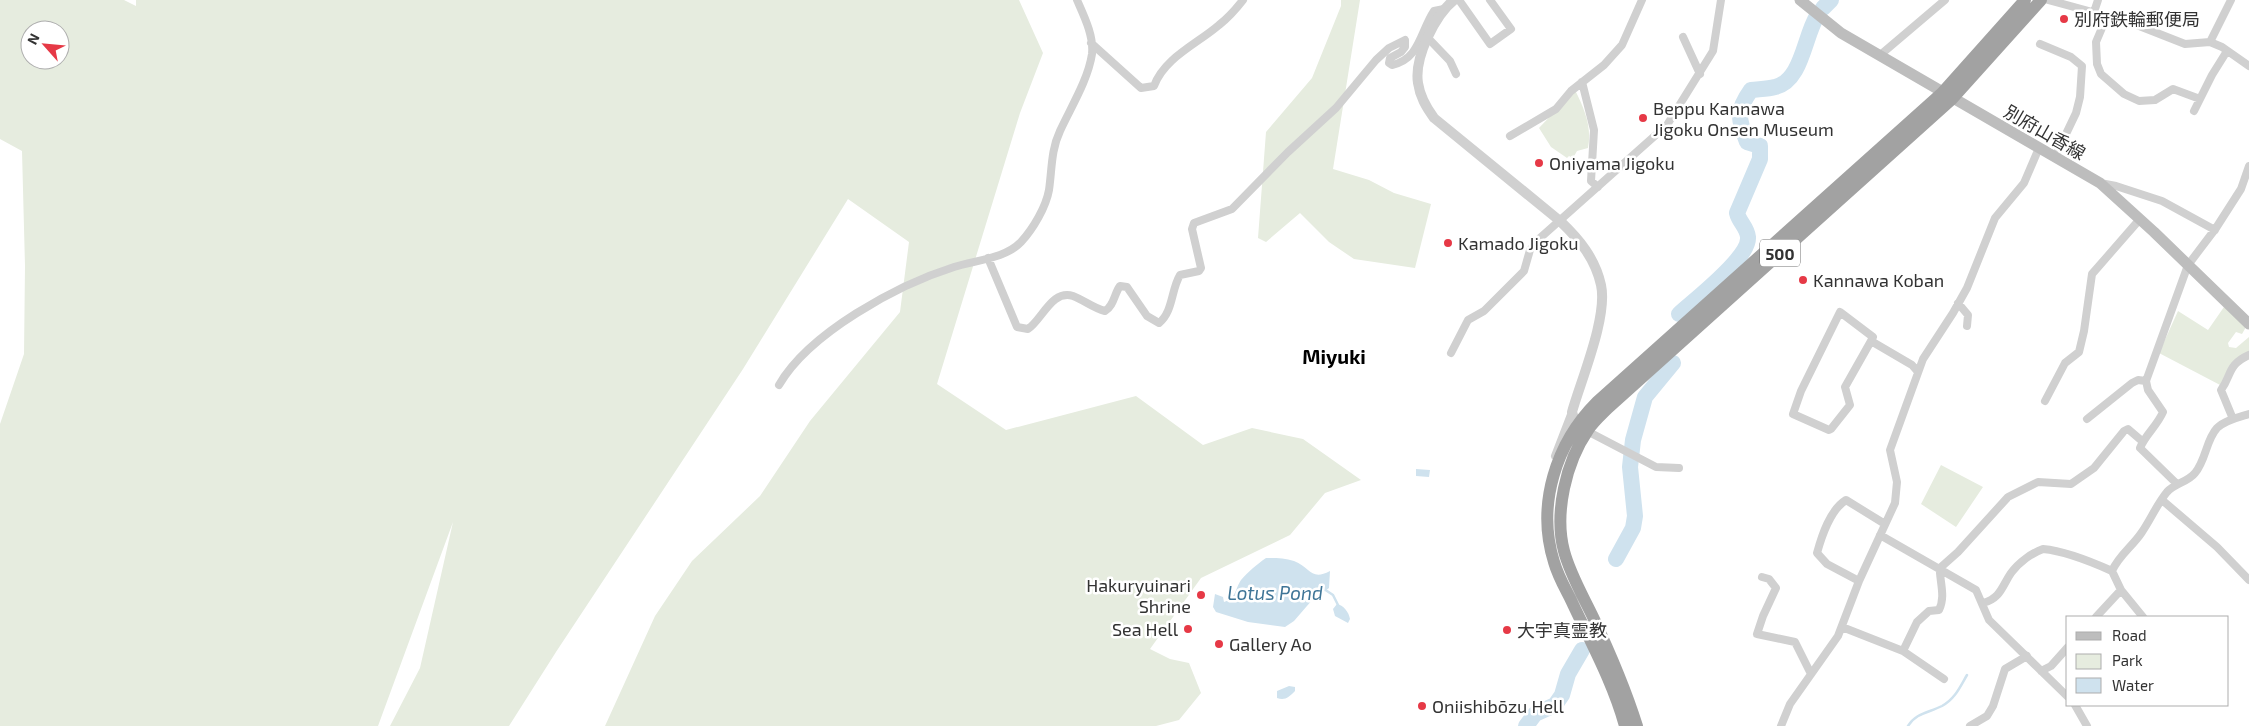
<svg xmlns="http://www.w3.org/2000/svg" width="2249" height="726" font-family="'Exo 2','Noto Sans JP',sans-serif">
<rect width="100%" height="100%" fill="#fff"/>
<path fill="#e6ecdf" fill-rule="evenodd" d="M0 0H124L136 6V0H1019L1043 53 1020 113 937 384 1006 430 1136 396 1203 445 1252 428 1303 439 1361 480 1325 493 1290 535 1201 578 1150 649 1170 659 1189 663 1201 693 1179 720 1156 726H605L655 616 692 561 760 496 810 421 900 312 909 242 848 199 743 369 556 652 509 726H390L420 668 453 522 378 726H0V424L24 354 25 266 22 151 0 139ZM30 30H60V60H30Z
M1341 0H1360L1333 169 1369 180 1394 193 1431 204 1415 268 1354 259 1329 242 1300 213 1266 242 1258 238 1266 132 1312 78 1341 6Z
M1575 90C1585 110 1592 127 1588 148L1577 151 1573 158 1569 156 1567 158 1551 147 1539 128Z
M2224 307 2246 327 2242 334 2236 332 2228 343 2229 347 2236 348 2249 337V353L2222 386 2159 353 2178 311 2208 330Z
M1941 465 1983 487 1956 527 1921 504Z"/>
<path fill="#cfe2ee" d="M1416 469 1430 470 1429 477 1416 476Z
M1266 558C1276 558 1285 558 1294 561 1311 568 1311 581 1330 571L1329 588 1313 599 1294 621 1285 627 1248 622 1216 612 1213 607 1215 594 1223 597 1224 602C1236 599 1235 589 1241 580 1249 571 1256 565 1266 558Z
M1337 604C1343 605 1349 612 1350 619L1348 623 1335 616 1333 609Z
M1289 686 1295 687V691C1289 697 1285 701 1277 698V691Z"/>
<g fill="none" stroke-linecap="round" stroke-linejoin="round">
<path stroke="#cfe2ee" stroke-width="2.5" d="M1324 589 1333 595 1338 605
M1908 726C1916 713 1928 713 1942 706 1955 699 1960 687 1967 675"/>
<path stroke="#cfe2ee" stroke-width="16" d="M1823 8 1831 0
M1679 314C1694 300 1750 258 1748 237 1747 227 1739 222 1737 213L1760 159V146L1747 142C1738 118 1736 111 1751 90 1759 89 1768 89 1775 87 1802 81 1804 37 1817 16
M1616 559 1633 528 1635 516 1630 467 1633 440 1645 397 1673 363
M1526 726 1535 714 1555 705 1562 695 1568 674 1582 650"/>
<path stroke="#d0d0d0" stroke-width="8" d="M1459 0 1490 44 1511 29 1490 0
M2048 0 2129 22 2185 44 2210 42 2222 47 2249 66
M2094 12 2098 0
M2107 16 2096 42 2097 64 2101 74 2124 94 2139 101 2155 100 2173 89 2200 99
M1427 37 1450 61 1456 74
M1683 37 1700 74
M2210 42 2231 0
M1091 43 1141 88 1154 86C1164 58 1197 44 1219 25 1228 18 1236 9 1243 0
M2040 44 2071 57 2082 66 2080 97 2076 113 2055 157
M1879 56 1945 0
M1582 82 1594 130 1591 181 1598 187
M2194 111 2212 75 2227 51
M1510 136 1556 109 1571 91 1604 65 1622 45 1642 0
M2100 183 2116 186 2162 201 2215 230
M988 258 1017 327 1028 329C1042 320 1052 289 1073 296 1084 300 1093 308 1105 311 1114 306 1114 294 1120 286L1127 287 1147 316 1159 323C1173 312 1171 290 1180 275L1199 271 1201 268 1192 229 1194 223 1232 209 1288 152 1336 108 1376 60 1389 48 1405 40V47L1401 52 1390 58 1389 63 1392 65C1420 59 1420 32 1434 11L1444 9
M1958 303 1968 315 1967 326
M1871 341 1845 387 1850 405 1831 429 1829 430 1793 414 1801 391 1840 312 1873 337 1871 341 1912 365 1918 372
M1451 353 1468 320 1484 311 1524 271 1530 250 1540 238 1667 125 1713 51 1721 0
M779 385C809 333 897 285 954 267 975 260 1005 259 1021 242 1033 229 1046 207 1049 190 1052 169 1051 150 1060 131 1071 107 1088 80 1092 54 1094 36 1084 16 1077 0
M2045 401 2065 363 2079 352 2084 331 2092 274 2140 219
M2087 419 2132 383 2138 380 2146 381
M2233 419 2221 390C2232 375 2227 365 2249 355
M1587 431 1656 467 1679 468
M1555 456 1572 412
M2177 484 2140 448C2145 435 2157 426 2163 412L2148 390 2146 381 2188 265 2216 228 2241 189 2249 166
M2162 500 2217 547 2249 580
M1880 535 1976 590 1989 620 2068 697
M1940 568 1958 552 2008 497 2038 482 2071 484 2094 468 2124 431 2128 429 2142 441
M1762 577 1769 579 1776 588 1763 616 1757 634 1795 642 1811 674
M1859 581 1827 564 1817 553C1822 535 1830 510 1846 500L1885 524
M2121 590 2143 617
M1983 603C2001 598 2002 586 2011 573 2019 562 2032 553 2043 549 2066 551 2092 562 2112 571
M2096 617 2121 590 2112 571C2119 555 2133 546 2142 532 2151 519 2157 504 2167 492 2175 483 2188 482 2195 473 2206 460 2206 440 2217 428 2225 420 2239 417 2249 414
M1842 627 1903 651 1944 679
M1903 651 1917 622 1929 611 1939 610C1945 598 1941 586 1940 573L1941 569
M2041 671 2051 666 2068 647
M2075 705 2087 726
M1781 726 1790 704 1838 636 1859 581 1895 503 1897 482 1890 450 1923 359 1953 313 1967 288 1995 218 2024 183 2039 148
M1970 726 1987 716 1993 706 2005 669 2027 656"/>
<path stroke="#d0d0d0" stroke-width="10" d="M1454 0C1435 15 1414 58 1418 83 1420 97 1426 107 1434 118L1560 221C1579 239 1595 258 1601 285 1608 317 1581 380 1572 412L1576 425 1582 428"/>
<path stroke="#bdbdbd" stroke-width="11" d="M1800 0 1841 33 2100 183 2154 232 2249 324"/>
<path stroke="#a2a2a2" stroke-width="12" d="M1625 726C1613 682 1590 641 1571 600 1565 588 1558 576 1554 562 1536 505 1556 443 1597 402L1942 93 2025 0
M1637 726C1625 688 1610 653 1593 617 1583 596 1570 574 1564 551 1554 513 1566 462 1588 430 1593 422 1601 415 1608 408L1952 99 2041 0"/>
</g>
<g fill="#e63946" stroke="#fff" stroke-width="2">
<circle cx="2064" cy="19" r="5"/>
<circle cx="1643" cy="118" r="5"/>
<circle cx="1539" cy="163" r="5"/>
<circle cx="1448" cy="243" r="5"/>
<circle cx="1803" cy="280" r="5"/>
<circle cx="1201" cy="595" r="5"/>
<circle cx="1188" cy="629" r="5"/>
<circle cx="1507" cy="630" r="5"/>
<circle cx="1219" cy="644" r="5"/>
<circle cx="1422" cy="706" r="5"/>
</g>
<g text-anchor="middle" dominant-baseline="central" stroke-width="5" stroke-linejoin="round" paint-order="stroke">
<rect fill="#fff" stroke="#707070" stroke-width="1" x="1760" y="239.5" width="40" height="27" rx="4"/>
<g font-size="16" font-weight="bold" fill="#333">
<text x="1780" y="253">500</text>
</g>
<g font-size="18" fill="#333" stroke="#fff" text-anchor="start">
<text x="2074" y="19">別府鉄輪郵便局</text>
<text x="1653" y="108">Beppu Kannawa<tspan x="1653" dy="21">Jigoku Onsen Museum</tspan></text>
<text x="1549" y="163">Oniyama Jigoku</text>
<text x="1458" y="243">Kamado Jigoku</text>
<text x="1813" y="280">Kannawa Koban</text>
<text x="1191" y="585" text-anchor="end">Hakuryuinari<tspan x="1191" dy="21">Shrine</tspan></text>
<text x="1178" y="629" text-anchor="end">Sea Hell</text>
<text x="1517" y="630">大宇真霊教</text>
<text x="1229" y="644">Gallery Ao</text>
<text x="1432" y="706">Oniishibōzu Hell</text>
</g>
<g font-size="18" fill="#333" stroke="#fff">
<text transform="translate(2045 132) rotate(30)">別府山香線</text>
</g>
<g font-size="19" font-style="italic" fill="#3f7597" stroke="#fff">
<text x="1275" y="592">Lotus Pond</text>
</g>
<g font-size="20" font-weight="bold" fill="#000" stroke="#fff">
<text x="1334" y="356">Miyuki</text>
</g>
</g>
<rect x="2066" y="616" width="162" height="90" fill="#ffffff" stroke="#adadad"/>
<rect x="2076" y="632" width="25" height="8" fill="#bdbdbd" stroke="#adadad"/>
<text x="2112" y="641" font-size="15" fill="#333333">Road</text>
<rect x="2076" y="654" width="25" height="15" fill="#e6ecdf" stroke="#adadad"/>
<text x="2112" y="666" font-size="15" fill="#333333">Park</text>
<rect x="2076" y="678" width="25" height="15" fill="#cfe2ee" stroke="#adadad"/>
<text x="2112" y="691" font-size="15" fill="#333333">Water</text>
<g transform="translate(45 45) rotate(297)"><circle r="24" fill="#ffffff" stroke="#adadad"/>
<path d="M0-4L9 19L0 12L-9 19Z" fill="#e63946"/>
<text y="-8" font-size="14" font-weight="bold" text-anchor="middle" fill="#333333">N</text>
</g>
</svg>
